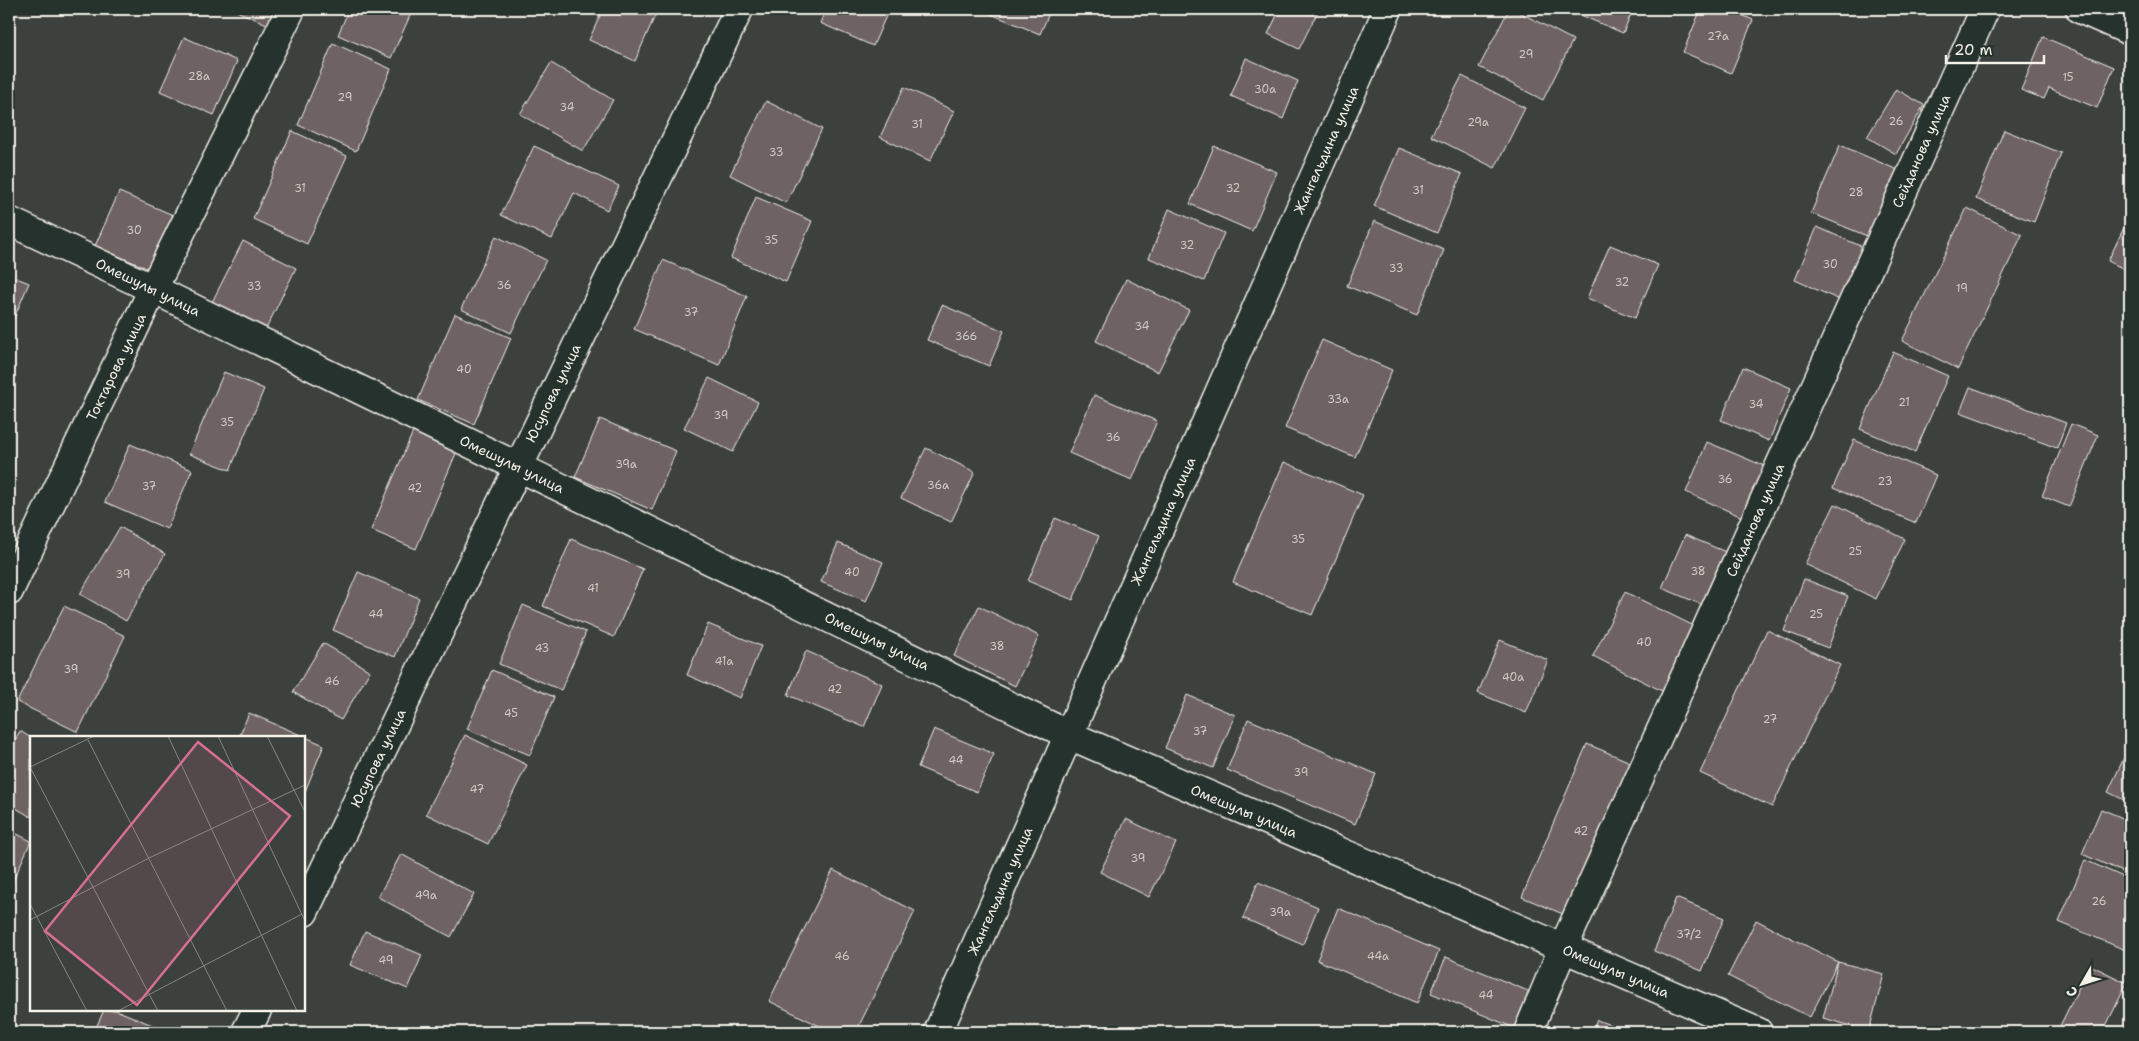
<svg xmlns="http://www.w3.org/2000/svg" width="2139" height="1041" font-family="'Shantell Sans',sans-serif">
<rect width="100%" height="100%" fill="#3c413e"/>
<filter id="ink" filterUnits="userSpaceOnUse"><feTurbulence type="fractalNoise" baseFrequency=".02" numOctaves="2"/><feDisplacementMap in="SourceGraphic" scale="10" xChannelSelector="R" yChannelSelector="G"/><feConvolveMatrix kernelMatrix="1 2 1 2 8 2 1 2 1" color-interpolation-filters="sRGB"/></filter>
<g filter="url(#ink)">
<path fill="#6e6264" stroke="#f4f1e8" d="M232 9H276L269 25Z
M349 9H413L391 58 338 35Z
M603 9H658L635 61 589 40Z
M826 9H889L873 46 820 23Z
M988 9H1051L1040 34 986 12Z
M1280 9H1319L1299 49 1268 34Z
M1509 9H1513L1573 40 1543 100 1479 67Z
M1566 9H1633L1623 33Z
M1701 9H1728L1753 20 1731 73 1683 52Z
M184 37 237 61 214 115 160 91Z
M2043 37 2114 67 2097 108 2049 88 2044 99 2021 90Z
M333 43 391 69 356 151 298 125Z
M1246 58 1298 81 1283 119 1231 96Z
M551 63 613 100 583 151 520 114Z
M1462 76 1525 108 1495 168 1431 136Z
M904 87 954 111 930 161 880 137Z
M1896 89 1924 105 1896 154 1867 137Z
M766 101 822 129 786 203 730 175Z
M2004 130 2061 153 2034 222 1976 199Z
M292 131 347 156 307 244 253 219Z
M1840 145 1900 171 1872 238 1811 213Z
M534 146 619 186 607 210 574 193 552 239 501 215Z
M1214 146 1277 172 1252 231 1190 204Z
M1399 148 1462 174 1437 233 1374 206Z
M119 192 173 215 149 269 95 246Z
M756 197 812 221 786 282 731 258Z
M1967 208 2022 235 1958 369 1902 341Z
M1169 209 1224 233 1204 281 1149 258Z
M2130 215V272L2108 261Z
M1374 221 1444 250 1417 315 1347 286Z
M1817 227 1865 248 1842 301 1795 280Z
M496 236 546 260 511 333 461 309Z
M243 241 296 268 265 331 211 304Z
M1610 245 1658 265 1635 318 1587 298Z
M663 260 747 296 719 365 634 329Z
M9 275 29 283 9 330Z
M1126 279 1189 310 1158 372 1096 341Z
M942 305 1004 331 989 366 927 340Z
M455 314 511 338 474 424 418 400Z
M1322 340 1392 370 1355 457 1285 428Z
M1893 352 1948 376 1915 452 1860 429Z
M1743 367 1791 388 1769 441 1721 420Z
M224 372 264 389 230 470 189 454Z
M709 378 758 402 733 452 684 428Z
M1970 387 2066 423 2057 448 1960 412Z
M1094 395 1157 421 1132 480 1069 453Z
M600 419 676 451 652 510 575 477Z
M2071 424 2098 435 2069 507 2042 496Z
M415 427 459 446 416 549 371 530Z
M1854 440 1936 475 1916 523 1833 488Z
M1707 442 1764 466 1742 517 1686 492Z
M130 444 192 470 167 529 105 502Z
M926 448 975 472 951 522 901 498Z
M1284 462 1363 495 1312 615 1233 582Z
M1835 504 1905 539 1876 599 1805 564Z
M1055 518 1099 536 1073 600 1028 581Z
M120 527 165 554 126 621 80 594Z
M1685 535 1733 555 1710 608 1662 588Z
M571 539 643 569 614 637 543 606Z
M838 543 883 562 866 601 821 582Z
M358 572 419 598 395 657 333 630Z
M1804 579 1848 596 1828 648 1784 631Z
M1625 592 1696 627 1664 692 1593 656Z
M523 605 586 632 561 690 499 664Z
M64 606 125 636 78 732 17 702Z
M979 606 1039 636 1015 686 954 656Z
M708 624 761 646 740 698 687 675Z
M1767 630 1840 665 1772 807 1700 773Z
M1500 640 1548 660 1526 713 1478 693Z
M323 643 370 671 341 720 293 692Z
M806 651 882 684 864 727 788 695Z
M492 670 554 697 530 755 467 729Z
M1187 695 1235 715 1213 768 1165 748Z
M249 713 324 745 304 794V737H239Z
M1248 719 1376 774 1355 824 1227 770Z
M934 729 994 754 977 792 918 767Z
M20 731 31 738V817L9 804V751Z
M465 735 527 765 488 844 426 814Z
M1587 744 1640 766 1575 919 1522 897Z
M2130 745V803L2108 792Z
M2101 809 2130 821V875L2082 854Z
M1126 819 1176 843 1149 897 1100 872Z
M9 830 31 841 9 890Z
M401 854 474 894 451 937 378 897Z
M2085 860 2130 880V952L2059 922Z
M833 870 915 911 856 1032H832L769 1001Z
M1258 882 1318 907 1303 944 1243 918Z
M1676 898 1724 918 1702 971 1654 951Z
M1338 908 1439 951 1417 1003 1317 960Z
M1756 920 1838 962 1810 1017 1728 976Z
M365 931 422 955 408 989 350 965Z
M1446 957 1540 996 1524 1032 1431 993Z
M1838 962 1884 974 1869 1031 1823 1018Z
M2090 965 2127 983 2103 1032H2057Z
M104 1010H116L169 1032H94Z
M1597 1020 1629 1032H1592Z"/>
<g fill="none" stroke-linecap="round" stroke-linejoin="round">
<g stroke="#f4f1e8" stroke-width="31">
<path id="street" d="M2080 9 2130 31
M9 221 153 289 1069 735 1758 1032
M9 591 153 289 291 9
M304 912 739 9
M246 1032 257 1010
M938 1032 1388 9
M1528 1032 1563 948 1985 9"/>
</g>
<use href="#street" stroke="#26332d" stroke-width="28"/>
</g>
</g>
<g text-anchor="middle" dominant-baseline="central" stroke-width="4" stroke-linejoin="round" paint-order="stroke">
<g font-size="11" fill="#d2cdc7">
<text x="1718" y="36">27а</text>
<text x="1526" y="54">29</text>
<text x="199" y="76">28а</text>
<text x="2068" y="77">15</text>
<text x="1265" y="89">30а</text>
<text x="345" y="97">29</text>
<text x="567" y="107">34</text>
<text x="1896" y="121">26</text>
<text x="1478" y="122">29а</text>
<text x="917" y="124">31</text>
<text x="776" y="152">33</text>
<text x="300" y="188">31</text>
<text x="1233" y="188">32</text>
<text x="1418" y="190">31</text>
<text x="1856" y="192">28</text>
<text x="134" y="230">30</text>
<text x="771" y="240">35</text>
<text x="1187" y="245">32</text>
<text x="1830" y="264">30</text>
<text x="1396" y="268">33</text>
<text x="1622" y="282">32</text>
<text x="504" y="285">36</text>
<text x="254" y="286">33</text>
<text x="1962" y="288">19</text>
<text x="691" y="312">37</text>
<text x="1142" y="326">34</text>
<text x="966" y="336">366</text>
<text x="464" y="369">40</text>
<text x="1338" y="399">33а</text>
<text x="1904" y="402">21</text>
<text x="1756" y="404">34</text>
<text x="721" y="415">39</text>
<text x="227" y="422">35</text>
<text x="1113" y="437">36</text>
<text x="626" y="464">39а</text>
<text x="1725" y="479">36</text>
<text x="1885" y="481">23</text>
<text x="938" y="485">36а</text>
<text x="149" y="486">37</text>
<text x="415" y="488">42</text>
<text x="1298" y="539">35</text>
<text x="1855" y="551">25</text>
<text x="1698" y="571">38</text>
<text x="852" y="572">40</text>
<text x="123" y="574">39</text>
<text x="593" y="588">41</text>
<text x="376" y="614">44</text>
<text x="1816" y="614">25</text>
<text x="1644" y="642">40</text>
<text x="997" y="646">38</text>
<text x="542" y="648">43</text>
<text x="724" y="661">41а</text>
<text x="71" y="669">39</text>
<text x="1513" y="677">40а</text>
<text x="332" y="681">46</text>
<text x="835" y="689">42</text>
<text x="511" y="713">45</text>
<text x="1770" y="719">27</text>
<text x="1200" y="731">37</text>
<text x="956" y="760">44</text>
<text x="1301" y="772">39</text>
<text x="477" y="789">47</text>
<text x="1581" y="831">42</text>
<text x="1138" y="858">39</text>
<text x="426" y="895">49а</text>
<text x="2099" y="901">26</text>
<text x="1280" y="912">39а</text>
<text x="1689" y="934">37/2</text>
<text x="842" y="956">46</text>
<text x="1378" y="956">44а</text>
<text x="386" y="960">49</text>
<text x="1486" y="995">44</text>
</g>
<g font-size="14" fill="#f4f1e8" stroke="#26332d">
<text transform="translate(1326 150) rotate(-66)">Жангельдина улица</text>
<text transform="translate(1921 151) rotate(-66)">Сейданова улица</text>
<text transform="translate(148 287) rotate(26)">Омешулы улица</text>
<text transform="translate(116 367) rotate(-64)">Токтарова улица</text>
<text transform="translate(553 393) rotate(-64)">Юсупова улица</text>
<text transform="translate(512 464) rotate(26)">Омешулы улица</text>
<text transform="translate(1755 520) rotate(-66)">Сейданова улица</text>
<text transform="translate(1163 521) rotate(-66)">Жангельдина улица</text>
<text transform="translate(877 641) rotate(26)">Омешулы улица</text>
<text transform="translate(378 758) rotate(-64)">Юсупова улица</text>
<text transform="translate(1244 811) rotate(23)">Омешулы улица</text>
<text transform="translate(1000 891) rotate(-66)">Жангельдина улица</text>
<text transform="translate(1616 971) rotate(23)">Омешулы улица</text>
</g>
</g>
<g transform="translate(30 736)">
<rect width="275" height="275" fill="#3c413e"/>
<path fill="none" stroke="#868782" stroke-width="1" d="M138 0 267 275M188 0 275 185M237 0 275 76M58 4 197 275M0 31 128 275M0 31 64 0M0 168 57 275M0 184 119 122 275 49M88 275 272 178"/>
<path fill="#d66f93" fill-opacity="0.15" stroke="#d66f93" stroke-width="2.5" d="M168 6 260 80 107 269 15 195Z"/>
<rect width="275" height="275" fill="none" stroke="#f4f1e8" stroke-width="2.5"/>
</g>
<rect width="2139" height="1041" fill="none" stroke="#26332d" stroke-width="30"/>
<rect x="15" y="15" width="2109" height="1011" fill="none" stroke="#f4f1e8" stroke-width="2" filter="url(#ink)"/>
<g transform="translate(2082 984) rotate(231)" stroke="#26332d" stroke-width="4" paint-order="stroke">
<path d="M0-4L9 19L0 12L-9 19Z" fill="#f4f1e8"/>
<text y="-8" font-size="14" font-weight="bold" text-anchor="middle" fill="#f4f1e8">С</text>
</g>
<path d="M1946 55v8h98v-8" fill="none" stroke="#f4f1e8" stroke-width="2.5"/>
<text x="1954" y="55" font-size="15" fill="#f4f1e8" stroke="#26332d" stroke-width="4" paint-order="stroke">20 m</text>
</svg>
